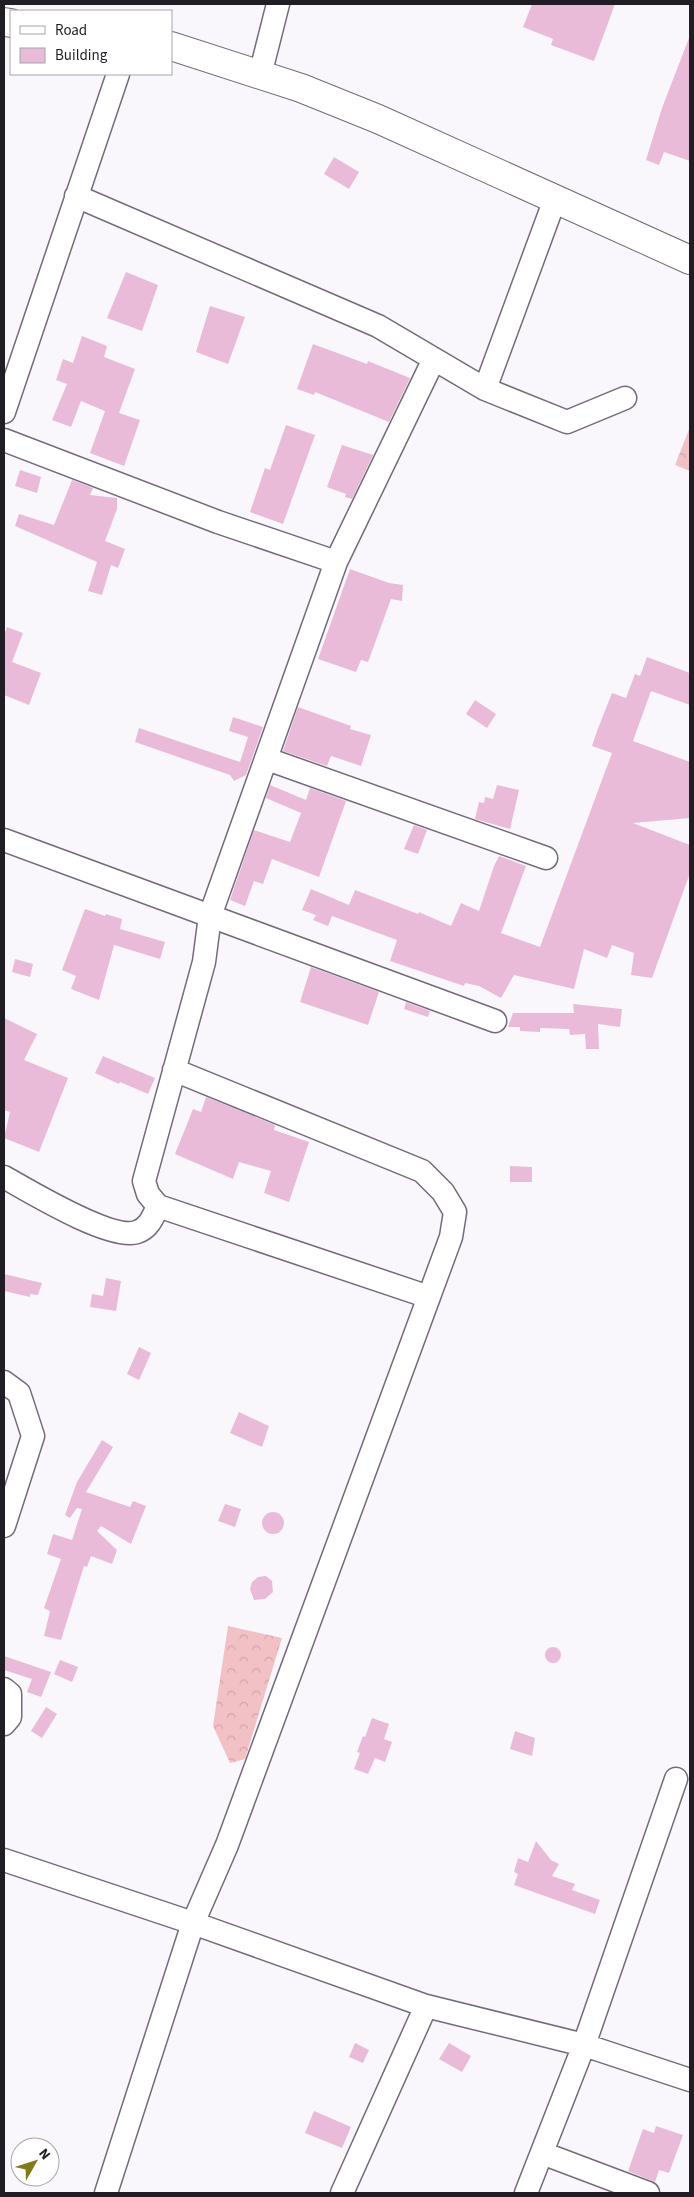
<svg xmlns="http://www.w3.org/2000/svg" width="694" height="2197" font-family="'Source Sans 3',sans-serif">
<defs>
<pattern id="forest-crowns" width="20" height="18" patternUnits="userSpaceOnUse" patternTransform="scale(1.25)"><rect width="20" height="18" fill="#f2c1c6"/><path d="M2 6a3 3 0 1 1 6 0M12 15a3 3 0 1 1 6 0" fill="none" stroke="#cfa5aa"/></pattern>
</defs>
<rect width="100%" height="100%" fill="#f9f7fc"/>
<path fill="url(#forest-crowns)" d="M690 427V471L675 465Z
M228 1626 282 1638 245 1759 230 1763 213 1726Z"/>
<path fill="#e9bbd8" d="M532 4H615L594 61 551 45 553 39 523 27Z
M689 38 690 161 664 152 659 165 646 160 662 108Z
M334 157 359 172 349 189 324 174Z
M126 272 158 285 142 331 107 318Z
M210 306 245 317 228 364 196 352Z
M82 336 107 346 104 357 135 369 119 413 140 420 124 466 90 453 105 411 81 401 71 427 52 420 67 384 56 380 63 359 73 363Z
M313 344 367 364 368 361 410 378 389 422 315 392 314 395 297 389Z
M286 425 315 435 283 524 250 512 265 468 270 470Z
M342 445 373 455 352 499 345 497 346 494 327 487Z
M20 470 41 477 37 493 15 486Z
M72 480 93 488 90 495 117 498V509L105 541 125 549 118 568 111 565 102 595 88 591 97 562 15 526 19 514 54 525Z
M350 569 389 583 403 585 402 601 391 599 368 662 361 660 356 672 318 659Z
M7 627 23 633 12 662 41 673 29 705 4 695V636Z
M647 657 690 673V705L651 691 633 741 690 762V818L633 823 690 845V873L652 978 631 975 634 953 612 945 607 958 584 949 574 989 514 975 501 998 479 986 465 983 464 986 390 961 397 940 332 916 328 926 313 920 316 915 302 910 311 889 349 905 355 890 418 914 419 912 451 926 461 903 479 911 494 866 499 856 526 866 501 933 540 947 612 753 592 746 597 731 612 693 626 698 635 674 640 676Z
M475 700 496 714 487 728 466 714Z
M298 707 351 726 350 729 371 735 361 766 331 756 327 766 283 751Z
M233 717 263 727 246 775 234 781 230 775 135 742 139 728 240 762 248 737 229 731Z
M270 785 306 800 310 788 346 801 319 877 272 859 263 884 254 881 245 906 230 900 254 830 290 842 301 813 266 798Z
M497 785 519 790 510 829 475 819 479 802 484 803 485 797 493 799Z
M414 825 427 830 418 854 404 849Z
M85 909 105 916 106 914 122 919 120 929 165 942 160 959 114 945 99 1000 71 989 76 976 62 970Z
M15 959 33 964 30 977 12 972Z
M311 967 379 992 368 1025 300 1002Z
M406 1002 430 1011 428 1017 404 1009Z
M573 1004 622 1009 620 1027 598 1024 599 1049H586L585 1034 570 1035 569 1029 540 1028V1032L520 1031V1027H508L513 1013H574Z
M4 1018 37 1034 24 1060 68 1078 39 1152 4 1138 10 1112 4 1110Z
M103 1056 155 1078 148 1094 120 1082 119 1084 95 1073Z
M206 1097 275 1125 274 1130 309 1142 289 1202 264 1193 271 1171 239 1162 233 1179 175 1154 193 1109 201 1112Z
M510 1166 532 1167V1182H510Z
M4 1274 42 1283 38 1295 30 1294V1297L4 1291Z
M106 1278 121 1281 116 1311 90 1307 92 1294 103 1296Z
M139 1347 151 1353 139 1380 127 1374Z
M239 1412 269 1426 262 1447 230 1433Z
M102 1440 113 1447 86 1492 130 1507 133 1501 146 1506 131 1544 101 1526 97 1531 117 1550 112 1564 91 1556 87 1567 84 1566 61 1640 44 1636 50 1611 44 1608 61 1559 47 1554 53 1534 72 1540 82 1509 77 1508 70 1518 65 1515 77 1482Z
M225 1504 241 1509 235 1527 218 1521Z
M262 1523a11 11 0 1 1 22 0a11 11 0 1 1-22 0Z
M266 1576 272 1581 273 1592 265 1599 254 1600 250 1589 252 1582 258 1577Z
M545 1655a8 8 0 1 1 16 0a8 8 0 1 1-16 0Z
M4 1656 51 1672 41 1697 27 1692 32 1679 4 1670Z
M60 1660 78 1667 72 1682 54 1674Z
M46 1707 57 1714 42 1738 31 1731Z
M372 1718 389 1724 384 1739 392 1742 385 1762 375 1758 368 1774 354 1769 360 1753 357 1752 363 1736 365 1737Z
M515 1731 535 1738 532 1756 510 1749Z
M536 1841 551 1860 559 1864 552 1876 575 1884 572 1890 600 1900 595 1914 514 1885 518 1874 514 1872 518 1858 528 1862Z
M355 2043 369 2050 363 2063 349 2057Z
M449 2043 471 2056 462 2072 439 2059Z
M314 2111 351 2127 342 2148 305 2133Z
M656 2126 683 2135 669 2173 659 2170 655 2182 628 2171 643 2129 654 2133Z"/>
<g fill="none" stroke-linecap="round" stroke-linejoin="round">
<g stroke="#74697d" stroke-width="25">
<path id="minor" d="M260 75 278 4
M76 196 378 326 485 389 567 422 625 398
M485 389 555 199
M4 412 118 74
M4 440 218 522 336 562 434 359
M267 759 546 858
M4 840 495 1021
M4 1177C29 1191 111 1241 137 1232 149 1228 153 1217 158 1206L148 1194 144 1181 204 962 210 916 336 562
M158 1206 429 1297
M4 1382 19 1393 33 1436 4 1526
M4 1689 10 1694V1717L4 1724
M4 1860 193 1923 426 2006 584 2045 690 2080
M542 2153 648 2193
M106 2193 193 1923 227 1845 451 1237 455 1212 443 1192 422 1171 174 1070
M342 2193 426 2006
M526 2193 584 2045 676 1779"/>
</g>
<g stroke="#74697d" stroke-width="30">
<path id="highway" d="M4 22 11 23
M171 46 301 88 378 119 690 260"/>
</g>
<use href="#minor" stroke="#fff" stroke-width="22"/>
<use href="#highway" stroke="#fff" stroke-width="28"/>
</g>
<rect width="694" height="2197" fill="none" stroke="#211d25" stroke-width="10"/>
<rect x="10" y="10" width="162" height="65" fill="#ffffff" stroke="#a6a5a8"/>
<rect x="20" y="26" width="25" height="8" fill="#ffffff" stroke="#a6a5a8"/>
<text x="55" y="35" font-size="15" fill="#211d25">Road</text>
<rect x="20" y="48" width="25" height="15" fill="#e9bbd8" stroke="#a6a5a8"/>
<text x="55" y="60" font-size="15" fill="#211d25">Building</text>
<g transform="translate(35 2162) rotate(51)"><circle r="24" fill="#ffffff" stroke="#a6a5a8"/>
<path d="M0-4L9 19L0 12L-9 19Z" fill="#82781c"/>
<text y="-8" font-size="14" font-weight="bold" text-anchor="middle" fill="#211d25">N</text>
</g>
</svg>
